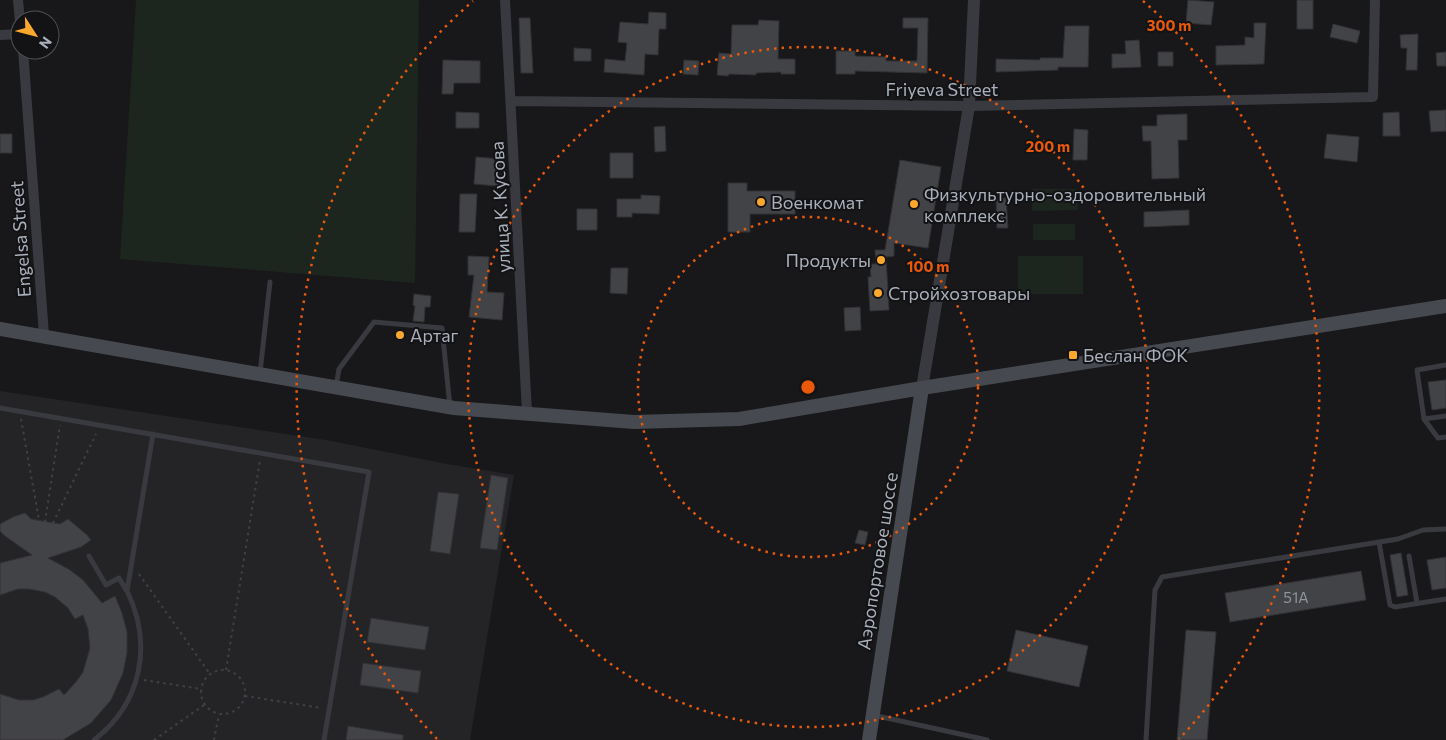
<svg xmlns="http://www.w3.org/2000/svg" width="1446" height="740" font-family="Commissioner,sans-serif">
<rect width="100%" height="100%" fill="#18181a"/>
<path fill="#242427" d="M0 391 326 440 447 464 514 475 470 740H0Z"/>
<path fill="#1d261e" d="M136 0H419L415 283 120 259Z
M1032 189H1077L1078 210 1032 211Z
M1033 224H1075V240H1033Z
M1018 256H1083V294H1018Z"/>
<path fill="#424347" stroke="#323236" d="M1188 0 1214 2 1211 25 1186 23Z
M1297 0H1313V29H1297Z
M649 12 666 13V29H659L658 55 645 54 644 75 604 72 605 59 625 61 627 43 618 42 620 22 648 24Z
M519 18H530L533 73H521Z
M903 18H928L927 73 855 71V74H836V51H855V56L886 57V61H917L918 28H903Z
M759 20 779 21 778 59H795V74H781V72L756 73V75L729 74 728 76 717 75 719 53 731 54 732 25H758Z
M1254 23H1266L1264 64 1216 65V46L1245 45V37L1254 38Z
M1333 24 1360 31 1357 43 1330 37Z
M1065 26H1089L1088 67H1058V70L996 72V59L1040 60V58H1063Z
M1418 34 1417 70H1406L1407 48H1401L1400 35Z
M1139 40 1141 67 1112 68V54H1126L1125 41Z
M574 48 591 49V61H574Z
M1158 52H1173V66H1158Z
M1446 52V66H1437L1436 53Z
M443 60 480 61V83H454L453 94H442Z
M684 60 699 61 698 75 683 74Z
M1446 110V131L1431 132 1429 111Z
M456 112 479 113V128H456Z
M1399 112 1400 136H1383V113Z
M1187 114V140H1178L1179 178 1152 179 1151 141H1143L1142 126H1157V115Z
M665 126 666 151 655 152 654 127Z
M1074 129 1088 130 1087 160H1073Z
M0 134H12V153H0Z
M1327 134 1359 137 1357 162 1324 158Z
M610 153H633V178H610Z
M476 157 501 159 498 186 474 184Z
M900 160 941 167 928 248 894 243V256L886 257 889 310 870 311 868 277H871L870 264H876L875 250H885Z
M728 183H747V191H795V214H750V232H728Z
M460 194H477L475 232H459Z
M641 195 660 196 659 214 632 213V217H617V199H641Z
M996 198H1006L1008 228H997Z
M577 209H597V230H577Z
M1189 210V225L1144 227V212Z
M468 256 489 257 487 292 504 293 502 320 469 317 474 275H468Z
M611 268H628L627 294 610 293Z
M414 294 431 296 430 307H425L424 322 413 321 415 306 413 305Z
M860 307 861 330 845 331 844 308Z
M1446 380V408L1432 410 1428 382Z
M491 475 508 478 497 550 480 548Z
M438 492 459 494 450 554 430 551Z
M25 513 31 519 60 524 68 519 87 535 91 540 81 547 48 558 70 570 83 580 102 603 115 596 122 613 127 632V653L123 673 111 700 91 723 63 740H0V694L19 700H33L43 697 59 689 64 695 76 682 83 672 90 648 88 629 83 615 75 619 68 608 55 597 45 592 29 589H18L0 595V563L32 555 5 536 0 531V524L13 517Z
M859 530 868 532 865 545 855 543Z
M1401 553 1408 595 1397 597 1390 555Z
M1446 557V588L1432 590 1427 560Z
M1361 571 1366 600 1230 622 1225 593Z
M371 618 429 627 425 650 367 642Z
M1016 630 1088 646 1079 687 1007 671Z
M1186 630 1216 632 1207 740H1177Z
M363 663 421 671 418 693 360 685Z
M348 726 403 735V740H346Z"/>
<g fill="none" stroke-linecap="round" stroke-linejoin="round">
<path stroke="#3e4146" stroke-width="2" stroke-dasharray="2.5 4" stroke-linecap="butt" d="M21 419 39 520
M45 522 60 425
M53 523 96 434
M139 574 210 674
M201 692a22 22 0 1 1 44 0a22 22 0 1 1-44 0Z
M226 670 260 460
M144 680 201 689
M245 696 322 708
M154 740 204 705
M214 740 219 714"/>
<path stroke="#383a3f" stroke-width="5" d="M1446 365 1417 370 1424 419 1446 416
M260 373 270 282
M336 387 339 369 374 322 442 328 450 407
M0 408 369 472 324 740
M1424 419 1438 438 1446 437
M1379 542 1390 605 1395 607 1446 599
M89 556 106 585 119 578 126 590
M1409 556 1417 603
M873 715 987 740
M94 740C142 703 153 644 127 591L153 434
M1146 740 1155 590 1162 577 1398 539 1423 530 1446 529"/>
<path stroke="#383a3f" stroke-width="10" d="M18 0 20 21
M505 0 527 412
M0 35 20 34
M23 50 44 335
M511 101 969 106 1373 97 1375 0"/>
<path stroke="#383a3f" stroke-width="12" d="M922 388 969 106 974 0"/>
<path stroke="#46494f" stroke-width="14" d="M0 329 454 408 634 422 739 419 922 388 1446 306
M869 740 922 388"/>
</g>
<g fill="none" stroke="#e8590c" stroke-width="2.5" stroke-dasharray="2.5 5">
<circle cx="808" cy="387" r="170"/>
<circle cx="808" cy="387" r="340"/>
<path d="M437 739A511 511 0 0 1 473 1M1143 1A511 511 0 0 1 1179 739"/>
</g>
<g fill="#fca72e" stroke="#131315" stroke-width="2">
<circle cx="761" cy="202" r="5"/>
<circle cx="914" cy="204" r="5"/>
<circle cx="881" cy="260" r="5"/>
<circle cx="878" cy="293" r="5"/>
<circle cx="400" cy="335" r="5"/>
<rect x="1068" y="350" width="10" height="10" rx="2.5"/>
</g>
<g text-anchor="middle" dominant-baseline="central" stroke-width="4" stroke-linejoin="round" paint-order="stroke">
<g font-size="15" fill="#8f959e">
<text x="1296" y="597">51А</text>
</g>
<g font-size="18" fill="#a9b0bb" stroke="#131315">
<text x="942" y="89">Friyeva Street</text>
<text transform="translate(500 207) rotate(-93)">улица К. Кусова</text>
<text transform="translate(20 239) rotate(-94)">Engelsa Street</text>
<text transform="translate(877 561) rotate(-81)">Аэропортовое шоссе</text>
</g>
<g font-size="18" fill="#a9b0bb" stroke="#131315" text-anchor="start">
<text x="924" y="194">Физкультурно-оздоровительный<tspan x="924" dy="21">комплекс</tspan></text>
<text x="771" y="202">Военкомат</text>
<text x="871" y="260" text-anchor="end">Продукты</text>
<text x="888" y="293">Стройхозтовары</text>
<text x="410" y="335">Артаг</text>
<text x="1083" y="355">Беслан ФОК</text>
</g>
</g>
<circle cx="808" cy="387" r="8" fill="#e8590c" stroke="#131315" stroke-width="2.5"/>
<g font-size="15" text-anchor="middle" font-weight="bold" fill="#e8590c" stroke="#131315" stroke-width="4" stroke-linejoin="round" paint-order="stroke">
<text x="1169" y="31">300 m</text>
<text x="1048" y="152">200 m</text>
<text x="928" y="272">100 m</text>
</g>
<g transform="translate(35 35) rotate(126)"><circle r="24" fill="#131315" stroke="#4f5257"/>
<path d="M0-4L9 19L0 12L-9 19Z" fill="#fca72e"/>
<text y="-8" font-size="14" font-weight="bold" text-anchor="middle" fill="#a9b0bb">N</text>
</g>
</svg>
